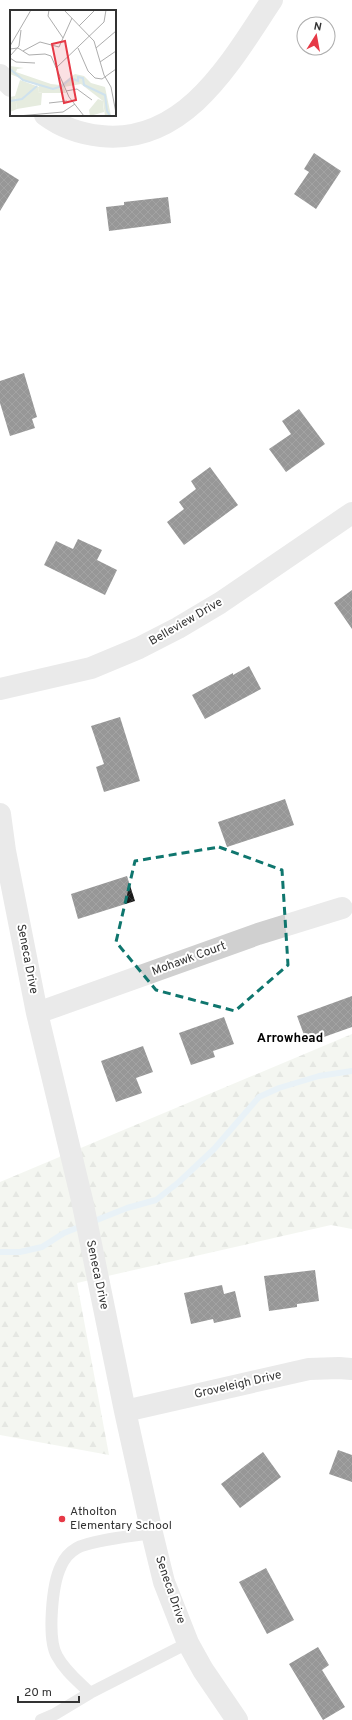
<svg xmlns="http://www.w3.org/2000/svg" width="352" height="1720" font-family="Overpass,sans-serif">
<defs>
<pattern id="forest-firs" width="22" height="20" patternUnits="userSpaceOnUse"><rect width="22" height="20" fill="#e6ecdf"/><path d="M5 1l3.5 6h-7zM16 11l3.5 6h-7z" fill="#c6cbc0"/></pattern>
<pattern id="building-cross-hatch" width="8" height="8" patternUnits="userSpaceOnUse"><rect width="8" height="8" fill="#1a1a1a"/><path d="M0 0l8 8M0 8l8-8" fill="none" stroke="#333"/></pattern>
</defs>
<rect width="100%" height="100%" fill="#fff"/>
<path fill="url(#forest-firs)" d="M352 1034V1229L331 1225 77 1283 109 1455 0 1435V1182Z"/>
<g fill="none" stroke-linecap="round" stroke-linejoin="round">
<path stroke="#cfe2ee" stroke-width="6" d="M0 1252H20L42 1247 64 1233 127 1208 156 1200 179 1182 214 1149 259 1097 279 1088 319 1076 352 1071"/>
</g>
<path fill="url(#building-cross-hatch)" d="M314 153 341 171 316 209 294 194 309 172 304 169Z
M0 168 19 180 0 211Z
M168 197 171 223 109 231 106 207 124 205V202Z
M24 373 37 417 32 419 35 428 10 436 0 403V381Z
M299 409 325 444 286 472 269 449 291 434 282 421Z
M210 467 238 505 184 545 167 522 184 509 179 502 196 489 191 481Z
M78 539 102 550 97 560 117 570 105 595 44 565 56 541 73 549Z
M352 590V629L334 603Z
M249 666 261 689 205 719 192 695 233 673V675Z
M120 717 140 781 104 792 96 767 104 764 91 726Z
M285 799 294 825 227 847 218 822Z
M127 876 135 901 78 919 71 894Z
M352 996V1027L307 1043 297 1016Z
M224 1017 234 1044 213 1051 215 1057 191 1065 179 1033Z
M143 1046 153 1072 136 1078 142 1093 116 1102 101 1061Z
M315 1270 319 1301 297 1304V1307L269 1311 264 1276Z
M222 1285 224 1294 235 1291 241 1317 214 1323 213 1319 191 1324 184 1293Z
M338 1450 352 1455V1482L329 1474Z
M263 1452 281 1477 240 1508 221 1484Z
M266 1568 294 1620 267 1634 239 1582Z
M318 1647 329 1665 322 1670 345 1707 323 1720 289 1664Z"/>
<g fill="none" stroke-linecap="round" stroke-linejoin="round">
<path stroke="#d0d0d0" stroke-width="12" d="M152 1533C134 1536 91 1540 77 1548 70 1552 64 1559 61 1566 52 1584 47 1639 57 1656 65 1671 78 1681 90 1693L188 1643
M41 1720 55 1714 90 1693"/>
<path stroke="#d0d0d0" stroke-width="22" d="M0 75 11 86
M45 115C61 127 81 134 101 136 186 145 232 60 272 0
M0 689 91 668 139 648 178 628 220 603 352 513
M0 814 5 851 37 1013 82 1200 125 1411 152 1533 164 1582 188 1643 203 1670 237 1720
M37 1013 258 934 342 908
M125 1411 309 1369 339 1368 352 1369"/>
</g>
<path d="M0 0H352V1720H0ZM219 847 282 870 288 965 235 1011 156 990 116 942 135 861Z" fill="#fff" fill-opacity=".55" fill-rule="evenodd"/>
<path fill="none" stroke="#0f766e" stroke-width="3" stroke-dasharray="8 5" stroke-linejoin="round" d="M219 847 282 870 288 965 235 1011 156 990 116 942 135 861Z"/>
<circle fill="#e63946" stroke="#fff" stroke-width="1.5" cx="62" cy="1519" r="4"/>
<g text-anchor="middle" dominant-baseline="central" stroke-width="4" stroke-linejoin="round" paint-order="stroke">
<g font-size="12" fill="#333" stroke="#fff">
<text transform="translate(186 622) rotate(-30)">Belleview Drive</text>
<text transform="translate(27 959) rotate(79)">Seneca Drive</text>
<text transform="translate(189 959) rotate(-20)">Mohawk Court</text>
<text transform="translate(97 1275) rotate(78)">Seneca Drive</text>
<text transform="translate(238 1385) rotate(-13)">Groveleigh Drive</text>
<text transform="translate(170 1590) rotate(71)">Seneca Drive</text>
</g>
<g font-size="12" fill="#333" stroke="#fff" text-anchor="start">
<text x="70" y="1512">Atholton<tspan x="70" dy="14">Elementary School</tspan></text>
</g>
<g font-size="13" font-weight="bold" fill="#000" stroke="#fff">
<text x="290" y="1039">Arrowhead</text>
</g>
</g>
<g transform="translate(10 10)">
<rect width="106" height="106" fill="#fff"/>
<path d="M10 70 29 77 28 82 32 83 31 95 7 99 5 86ZM88 89 93 91 94 102 80 106 79 100Z" fill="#e6ecdf"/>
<path d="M0 56 14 58 7 59 6 62 41 74 50 75 65 64 74 66 81 73 95 77 101 106H95L93 91 71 74 54 77 56 83H32L28 82 29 76 0 64ZM5 86 7 99 0 102V87Z" fill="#e6ecdf"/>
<path fill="none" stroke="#cfe2ee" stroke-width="2" d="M0 59 13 70 43 79 52 76 61 68 68 71V67L73 68 74 75 95 85 97 101 100 106M0 91 12 89 27 76"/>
<path fill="none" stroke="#adadad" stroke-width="1" d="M39 0 38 6 53 28M54 0 84 31 94 65 101 77 106 103M69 16 85 0M0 36 21 0M68 38 78 61 85 68 92 69 106 59M86 38 106 21M0 39 8 38 19 45 35 44 41 46 59 87 74 106M13 41 30 32 49 37 62 8M0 46 9 36 11 20M0 48 6 52 25 53M90 52 106 41M46 58 94 12 96 0M56 81 67 79 82 90M39 93 57 91M8 106 53 102 65 94"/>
<path fill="#e63946" fill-opacity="0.15" stroke="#e63946" stroke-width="2" d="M55 31 66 90 54 93 42 34Z"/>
<rect width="106" height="106" fill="none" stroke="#333" stroke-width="2"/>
</g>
<g transform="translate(316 36) rotate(11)"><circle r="19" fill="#ffffff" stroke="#adadad"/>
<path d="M0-3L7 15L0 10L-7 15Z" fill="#e63946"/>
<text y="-6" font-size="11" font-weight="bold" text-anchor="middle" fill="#333333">N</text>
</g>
<path d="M18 1696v6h61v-6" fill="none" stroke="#333333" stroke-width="2"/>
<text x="24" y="1696" font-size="12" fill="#333333" stroke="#ffffff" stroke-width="3" paint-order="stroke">20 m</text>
</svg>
